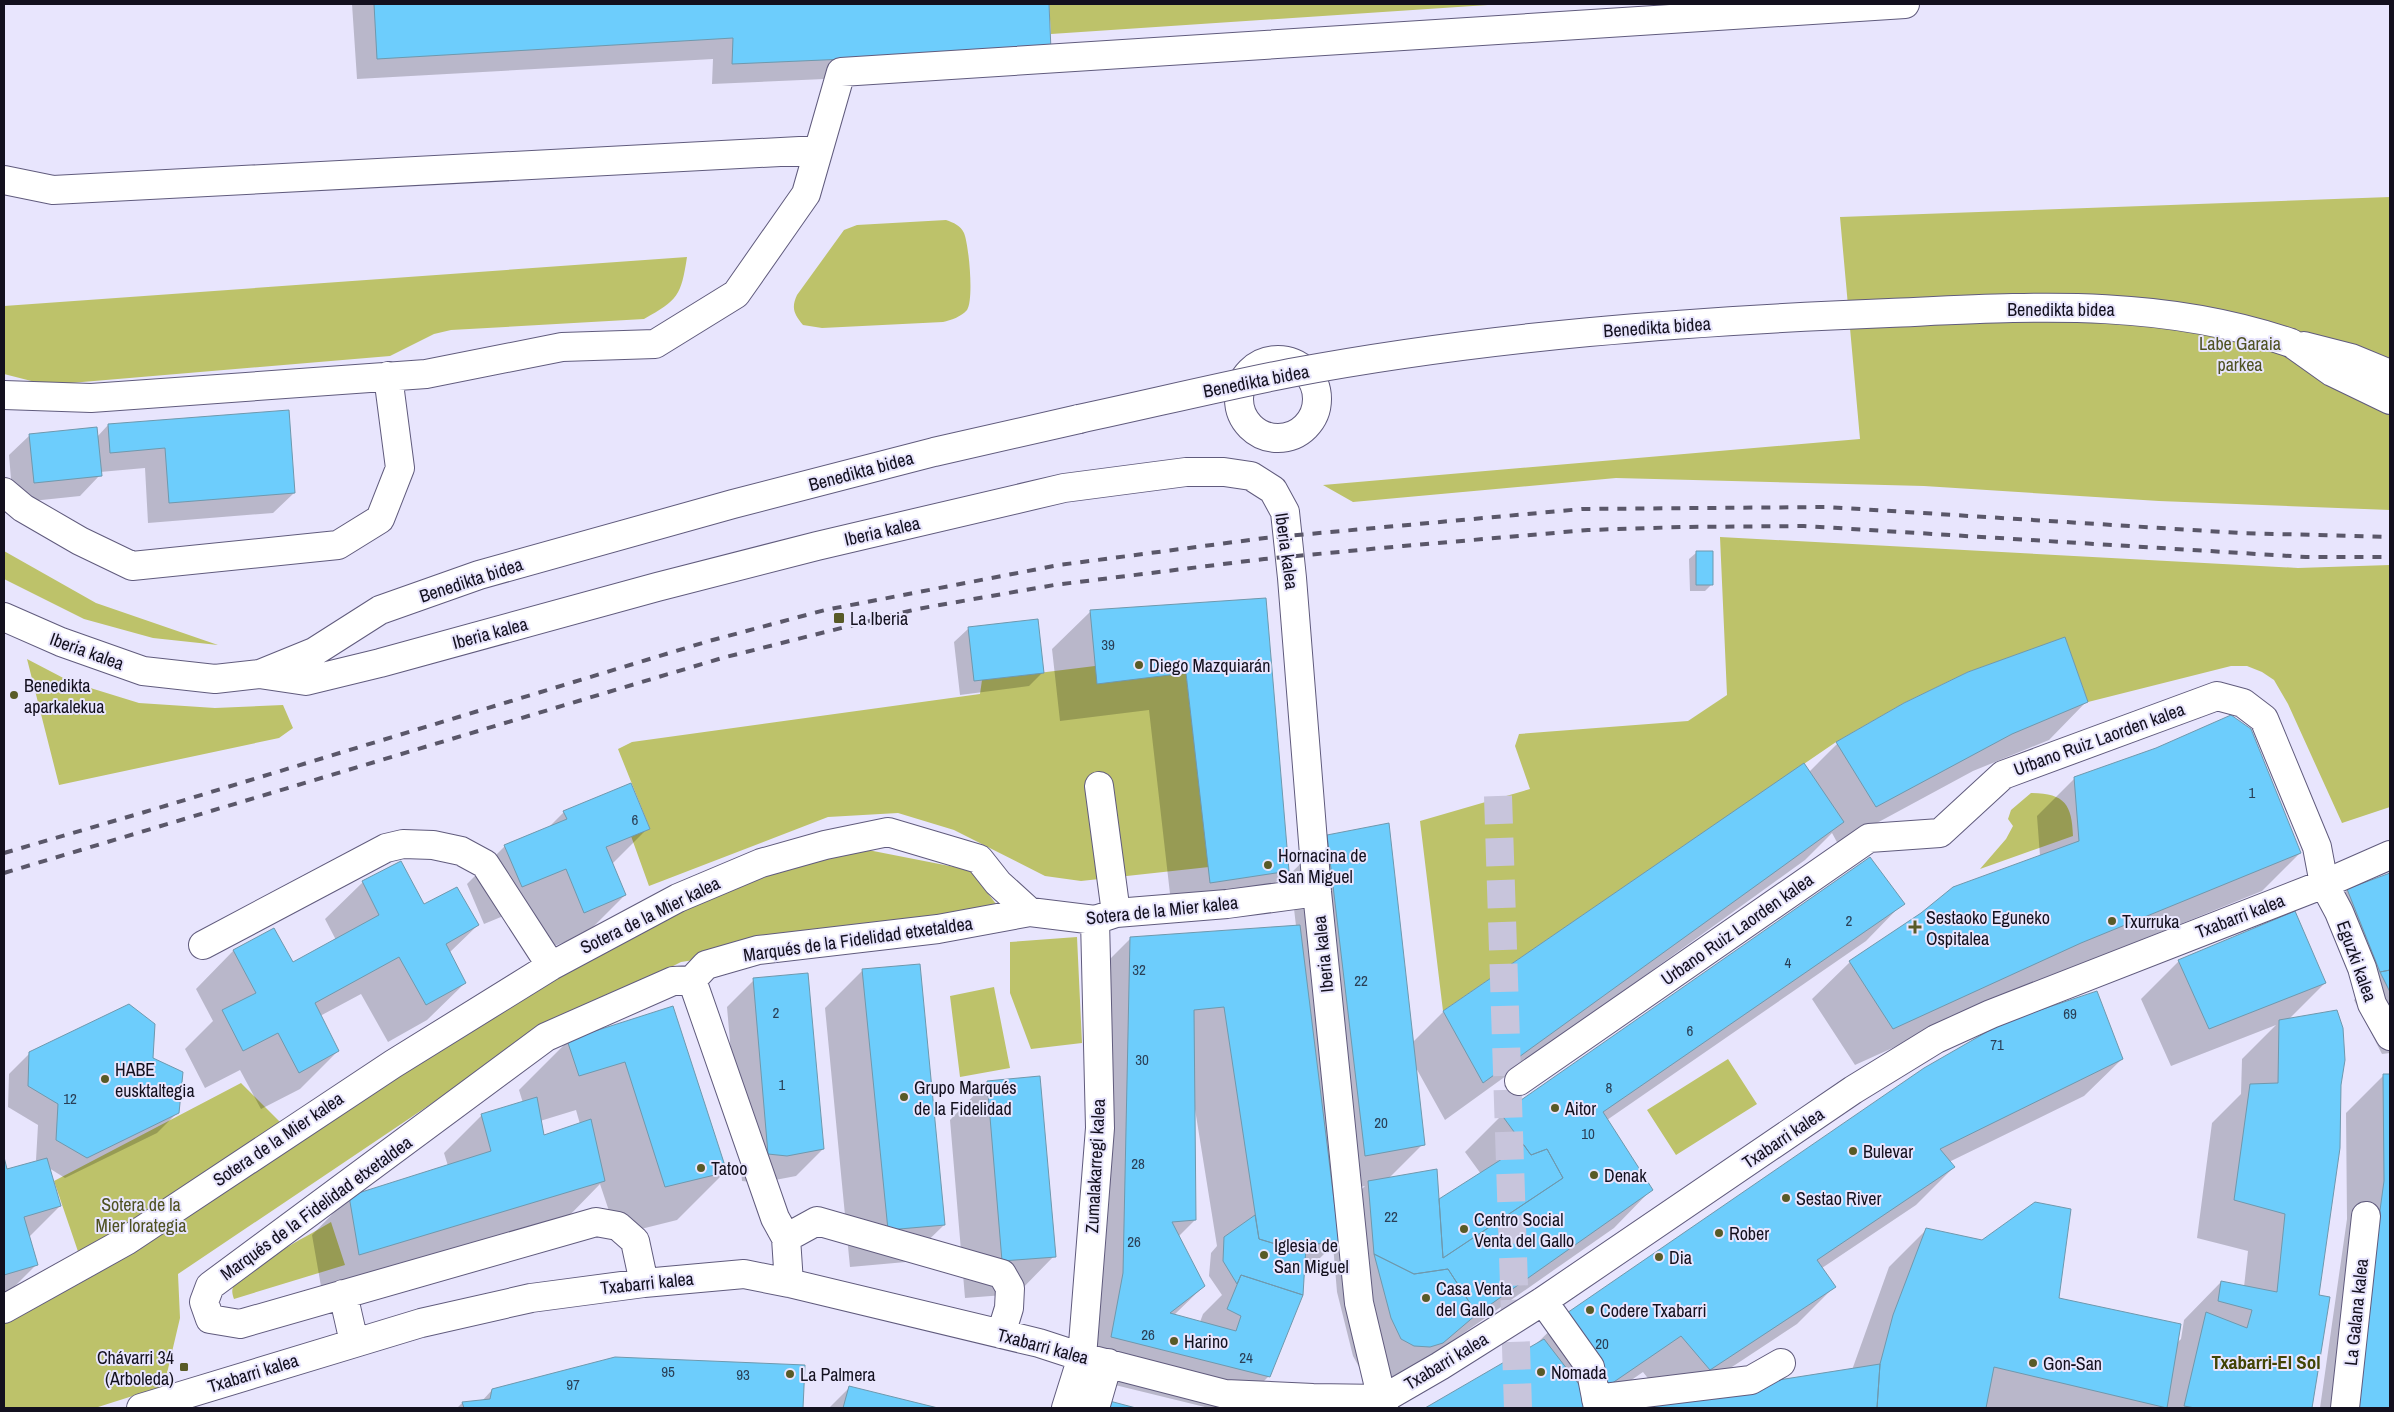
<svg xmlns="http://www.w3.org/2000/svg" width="2394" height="1412" font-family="'Archivo Narrow',sans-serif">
<rect width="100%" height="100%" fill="#e8e5fd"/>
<path fill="#bdc26a" d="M1049 4H1503L1051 34Z
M2390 197V510L2159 501 1924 486 1616 478 1353 502 1323 485 1860 439 1840 217Z
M946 220C954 223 960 225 964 233 969 245 974 300 967 310 961 317 951 320 943 322L822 328 803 325C794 314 791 308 797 295L844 230 857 225Z
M687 257C681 296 678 300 644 319L451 330 434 334 390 356 47 385 4 374V306Z
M1720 537 2298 568 2390 565V807L2342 823 2288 704 2274 680 2262 672 2247 666H2231L2088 702 2065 638 1968 672 1904 703 1836 742 1443 1011 1420 821 1530 789 1515 746 1519 734 1688 721 1727 695Z
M4 551 96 603 218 645 153 638 84 619 4 579Z
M27 659 71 682 139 703 215 708 283 705 293 728 279 738 59 785Z
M1095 666 1186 673 1209 867 1081 881 1045 876 954 830 898 813 828 817 649 886 631 836 650 829 618 749 632 742 980 694 982 680Z
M2031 793C2065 793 2072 805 2073 836L1980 869 2006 839 2013 826 2008 819 2011 810Z
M868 850 970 870 1003 913 681 962 523 1042 178 1274 180 1318 164 1386 95 1408H4V1318L85 1272 54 1181 241 1083 300 1142 525 993 675 912 798 864Z
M1077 937 1082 1043 1031 1049 1010 993V942Z
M994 987 1010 1068 960 1077 950 996Z
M1728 1059 1757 1104 1676 1155 1647 1110Z
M331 1222 345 1265 234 1299C232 1293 231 1289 235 1284 251 1265 308 1236 331 1222Z"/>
<path fill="#0003" fill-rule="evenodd" d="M352 4H1048L1050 49 1029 70 712 84 713 59 357 79Z
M108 425 294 493 273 513 148 523 145 468 100 472V475L80 496 13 503 9 455 30 435 97 437Z
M1696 553 1712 584 1705 591H1690L1689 559Z
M1265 599 1288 870 1250 908 1173 920 1149 710 1060 721 1052 649 1090 612Z
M1037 621 1043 672 1029 686 960 695 954 642 968 629Z
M2086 702 2049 740 1973 771 1838 844 1832 833 1805 860 1445 1120 1415 1066 1423 1144 1389 1178 1438 1202 1481 1174 1465 1152 1502 1115 1903 903 1866 941 1607 1120 1651 1190 1614 1228 1438 1351 1404 1381 1364 1376 1353 1356 1337 1292 1333 1245 1303 1275 1269 1376 1237 1408H1209L1074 1375 1086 1312 1093 976 1131 938 1296 926 1290 874 1328 837 1412 1043 1443 1012 1804 765 1809 772 1837 744ZM1194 1103 1217 1246 1211 1253 1209 1276 1222 1295 1203 1314 1200 1322 1174 1315 1204 1286 1178 1237 1195 1220ZM1365 1186 1334 1216 1331 1192Z
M2075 778 2300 853 2262 891 2042 980 1855 1065 1812 999 1850 962 2040 856 2037 816Z
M564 812 648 828 612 864 625 895 587 933 547 949 528 906 484 924 467 884 505 846 548 828Z
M2390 875V1053L2382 1054 2354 1000 2362 992 2327 911 2347 890Z
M363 882 478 925 449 953 465 983 427 1020 388 1042 361 994 320 1016 338 1051 300 1089 261 1109 240 1070 205 1088 185 1049 213 1021 196 989 233 951 273 929 292 964 336 940 325 919Z
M2294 912 2325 983 2288 1020 2340 1085 2317 1296 2329 1298 2310 1408H1635L1640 1404 1665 1400 1643 1372 1591 1408H1427L1533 1347 1565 1316 2122 1059 2084 1096 1949 1162 1954 1167 1916 1205 1822 1268 1835 1286 1797 1324 1688 1396 1852 1370 1889 1267 1927 1229 2057 1299 2177 1343 2181 1339 2184 1320 2221 1282 2244 1287 2248 1251 2197 1238 2212 1123 2241 1094 2242 1059 2276 1025 2171 1066 2141 999 2178 962Z
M863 970 944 1225 906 1262 850 1267 825 1008Z
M754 980 823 1149 796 1176 760 1183 742 1181 727 1007Z
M672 1008 726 1171 677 1220 617 1235 600 1184 566 1219 322 1292 312 1235 349 1197 448 1166 444 1153 482 1115 523 1103 519 1090 568 1041ZM576 1110 580 1124 543 1136 540 1121Z
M30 1053 152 1059 178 1112 157 1133 65 1178 49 1168 60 1206 29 1237 37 1264 4 1297V1161L6 1171 38 1162 36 1160 38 1125 8 1107 9 1074Z
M2384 1075 2390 1076V1408H2320L2347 1219 2346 1113Z
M987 1082 1054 1256 1017 1294 965 1298 950 1120Z
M803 1366 802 1408H457L462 1403 481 1402 492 1390Z
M850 1387 932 1408H829Z"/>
<path fill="#6dcdfc" stroke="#6f98ad" d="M374 4H1049L1051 50 732 64 733 38 377 59Z
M289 410 295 493 169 503 165 448 110 453 108 424Z
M97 427 102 476 34 483 29 434Z
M1696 551H1713V585H1696Z
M1266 598 1289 871 1210 883 1186 673 1097 684 1090 610Z
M1038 619 1044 673 974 681 968 627Z
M2065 637 2088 702 2012 734 1876 807 1836 742 1904 703 1968 672Z
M2231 715 2251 729 2301 853 2081 943 1893 1029 1849 961 1921 913 1953 887 2079 841 2074 777 2156 748Z
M1804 763 1844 822 1483 1083 1443 1011Z
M631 783 650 829 606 847 626 895 584 913 566 869 522 887 504 845 567 819 563 811Z
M1389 823 1425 1145 1365 1156 1327 835Z
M1870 857 1905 904 1603 1112 1653 1190 1477 1314 1448 1269 1414 1274 1374 1254 1368 1181 1437 1169 1443 1258 1563 1178 1547 1149 1531 1155 1501 1114Z
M401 861 424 904 457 887 479 925 446 944 466 983 426 1005 399 957 315 1003 339 1051 299 1073 278 1033 243 1051 222 1010 256 993 233 950 274 928 293 962 379 915 362 881Z
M2390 873V970L2380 972 2347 889Z
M2295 911 2326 983 2209 1029 2178 960Z
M1300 925 1339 1241 1289 1248 1259 1239 1224 1007 1194 1010 1196 1220 1172 1222 1205 1286 1170 1313 1236 1331 1241 1316 1227 1309 1241 1275 1303 1295 1270 1377 1111 1337 1123 1273 1130 937Z
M920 964 945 1225 888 1230 862 969Z
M2390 970V992L2380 972Z
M808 973 824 1149 787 1156 768 1154 753 978Z
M2097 991 2123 1059 1940 1149 1955 1167 1817 1260 1836 1287 1710 1370 1681 1336 1605 1388 1564 1315 1924 1068 2004 1022Z
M129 1004 155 1024 153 1058 183 1072 179 1113 87 1158 56 1140 58 1104 28 1086 29 1052Z
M673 1006 727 1172 665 1187 625 1062 579 1076 567 1040Z
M2337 1010 2343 1028 2345 1060 2341 1085 2340 1148 2319 1295 2330 1297 2312 1408H2195L2184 1406 2206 1312 2247 1328 2252 1310 2218 1301 2221 1281 2277 1292 2285 1214 2234 1200 2250 1084 2278 1083 2279 1020Z
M2383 1074H2390V1408H2353L2384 1181Z
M1040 1076 1056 1257 1002 1261 987 1081Z
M537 1097 544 1135 591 1119 605 1181 359 1255 349 1196 491 1151 481 1114Z
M1524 1145 1531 1155 1547 1149 1563 1178 1443 1258 1439 1199Z
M4 1157 7 1169 47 1158 61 1206 24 1217 38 1265 4 1275Z
M2035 1202 2071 1209 2059 1298 2181 1324 2167 1408 1994 1367 1986 1408H1877L1880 1364 1893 1315 1926 1228 1982 1240Z
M1255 1215 1259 1239 1289 1248 1306 1246 1303 1295 1241 1275 1237 1284 1223 1261 1224 1237Z
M1374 1254 1414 1274 1448 1269 1477 1314 1443 1343 1430 1347 1414 1346 1401 1339 1391 1318Z
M1544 1339 1584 1391 1586 1408H1425Z
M615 1357 805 1365 803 1408H464L462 1402 490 1399 492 1389Z
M1880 1364 1877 1408H1635L1639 1402Z
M849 1386 938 1408H843Z
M1102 1399 1136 1408H1099Z"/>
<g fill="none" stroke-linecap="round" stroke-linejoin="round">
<path stroke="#c8c5dc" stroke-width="28" stroke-dasharray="28 14" stroke-linecap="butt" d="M1498 796 1518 1408"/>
<g stroke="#605b7d" stroke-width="30">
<path id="minor" d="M4 180 53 190 818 150
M2291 343 2332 372 2390 400
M2304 346 2351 358 2390 374
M1239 399a39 39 0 1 1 78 0a39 39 0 1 1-78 0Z
M4 395 91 398 426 374 562 347 655 344 736 294 806 194 841 72 1905 4
M4 492 23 508 80 541 132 566 338 545 380 519 400 468 388 376
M4 617 61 642 143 671 215 679 259 674 306 681 380 663 657 587 817 546 1064 488 1186 472H1224L1251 476 1273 490 1285 512 1292 578 1317 892 1359 1303 1384 1408
M260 674 314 652 380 610 479 575 733 504 934 452 1079 419
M1099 786 1116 913
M203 945 386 848 403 844 433 845 461 851 485 864 551 966
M692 980 775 1218 786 1238 789 1283
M1519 1081 1869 838 1940 833 2003 775 2217 696 2243 703 2264 719 2317 847 2324 884 2339 912 2362 968 2372 1004 2390 1036
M786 1238 817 1221 1002 1274 1010 1288 1009 1308 1001 1334
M644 1283 635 1241 618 1226 596 1222 240 1324 210 1319 204 1302 210 1286 546 1037 673 981 692 980 706 965 758 950 938 929 1030 912
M343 1294 354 1342
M1543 1301 1590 1367 1598 1408
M4 1309 126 1241 393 1064 551 966 678 898 761 863 825 845 888 832 979 859 998 883 1030 912 1095 920 1116 913 1227 904 1317 892
M1596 1399 1751 1380 1781 1363
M141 1408 421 1323 531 1298 644 1283 744 1274 789 1283 1039 1343 1082 1357 1225 1394 1313 1398 1383 1399 1440 1366 1543 1301 1853 1090 1936 1039 1991 1014 2324 884 2390 855
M1066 1408 1082 1357 1100 1128 1095 920
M1095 1408 1108 1363
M2345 1408 2366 1216"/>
</g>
<use href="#minor" stroke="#fff" stroke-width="28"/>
<path stroke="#5a5769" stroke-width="4" stroke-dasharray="9 9" stroke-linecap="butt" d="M4 853 155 809 709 641 825 610 1059 565 1265 538 1582 509 1827 507 2240 533 2390 537
M4 873 722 658 917 609 1054 585 1264 559 1403 546 1588 530 1682 527 1804 526 2306 557H2390"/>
<g stroke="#605b7d" stroke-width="30" stroke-linecap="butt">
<path id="minor-bridge" d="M1079 419C1149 404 1219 387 1290 373 1487 336 1689 321 1889 313 2027 307 2157 297 2291 343"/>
</g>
<use href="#minor-bridge" stroke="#fff" stroke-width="28"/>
</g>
<g fill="#585a27" stroke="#e8e5fd" stroke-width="2">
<rect x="833" y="612" width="12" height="12" rx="2.5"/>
<circle cx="1139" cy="665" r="5"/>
<circle cx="14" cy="695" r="5"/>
<circle cx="1268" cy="865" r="5"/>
<circle cx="2112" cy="921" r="5"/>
<path d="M1912.5 919.5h5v5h5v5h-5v5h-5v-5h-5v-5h5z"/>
<circle cx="105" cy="1079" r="5"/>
<circle cx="904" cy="1097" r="5"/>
<circle cx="1555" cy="1108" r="5"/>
<circle cx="1853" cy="1151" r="5"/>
<circle cx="701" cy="1168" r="5"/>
<circle cx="1594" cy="1175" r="5"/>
<circle cx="1786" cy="1198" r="5"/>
<circle cx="1464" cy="1229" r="5"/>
<circle cx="1719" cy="1233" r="5"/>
<circle cx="1264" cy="1255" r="5"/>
<circle cx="1659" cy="1257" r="5"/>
<circle cx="1426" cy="1298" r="5"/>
<circle cx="1590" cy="1310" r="5"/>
<circle cx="1174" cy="1341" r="5"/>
<circle cx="2033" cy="1363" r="5"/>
<rect x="179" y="1362" width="10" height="10" rx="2.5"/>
<circle cx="1541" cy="1372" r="5"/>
<circle cx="790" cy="1374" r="5"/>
</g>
<g text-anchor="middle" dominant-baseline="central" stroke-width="4" stroke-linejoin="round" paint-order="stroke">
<g font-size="15" fill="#2a3f56">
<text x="1108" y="644">39</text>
<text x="2252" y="792">1</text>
<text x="635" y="819">6</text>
<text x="1849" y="920">2</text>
<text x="1788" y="962">4</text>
<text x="1139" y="969">32</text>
<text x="1361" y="980">22</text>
<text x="776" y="1012">2</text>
<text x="2070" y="1013">69</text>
<text x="1690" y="1030">6</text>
<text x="1997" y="1044">71</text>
<text x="1142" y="1059">30</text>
<text x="782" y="1084">1</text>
<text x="1609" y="1087">8</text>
<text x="70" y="1098">12</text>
<text x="1381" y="1122">20</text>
<text x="1588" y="1133">10</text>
<text x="1138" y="1163">28</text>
<text x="1391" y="1216">22</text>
<text x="1134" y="1241">26</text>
<text x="1148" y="1334">26</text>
<text x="1602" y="1343">20</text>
<text x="1246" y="1357">24</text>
<text x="668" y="1371">95</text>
<text x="743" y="1374">93</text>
<text x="573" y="1384">97</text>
</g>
<g font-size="18" fill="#13101e" stroke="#e8e5fd">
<text x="2061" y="309">Benedikta bidea</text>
<text transform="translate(1657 327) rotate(-4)">Benedikta bidea</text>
<text transform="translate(1256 381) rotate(-11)">Benedikta bidea</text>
<text transform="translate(861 471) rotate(-15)">Benedikta bidea</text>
<text transform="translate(882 531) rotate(-13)">Iberia kalea</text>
<text transform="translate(1287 551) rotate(82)">Iberia kalea</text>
<text transform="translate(471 580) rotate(-18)">Benedikta bidea</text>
<text transform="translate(490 633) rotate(-15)">Iberia kalea</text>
<text transform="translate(87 651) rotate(20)">Iberia kalea</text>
<text transform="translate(2099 739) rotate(-20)">Urbano Ruiz Laorden kalea</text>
<text transform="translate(1162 910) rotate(-6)">Sotera de la Mier kalea</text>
<text transform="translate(650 915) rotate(-26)">Sotera de la Mier kalea</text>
<text transform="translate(2240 916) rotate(-21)">Txabarri kalea</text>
<text transform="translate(1737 929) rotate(-35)">Urbano Ruiz Laorden kalea</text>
<text transform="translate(858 939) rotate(-8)">Marqués de la Fidelidad etxetaldea</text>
<text transform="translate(1323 954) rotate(-96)">Iberia kalea</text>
<text transform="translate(2357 961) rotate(70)">Eguzki kalea</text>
<text transform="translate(1783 1138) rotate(-34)">Txabarri kalea</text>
<text transform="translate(278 1139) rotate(-34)">Sotera de la Mier kalea</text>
<text transform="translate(1095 1166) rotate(-87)">Zumalakarregi kalea</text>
<text transform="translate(316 1208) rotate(-36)">Marqués de la Fidelidad etxetaldea</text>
<text transform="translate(647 1283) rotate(-6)">Txabarri kalea</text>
<text transform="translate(2356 1312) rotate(-84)">La Galana kalea</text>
<text transform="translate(1043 1346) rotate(15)">Txabarri kalea</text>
<text transform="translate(1446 1361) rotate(-31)">Txabarri kalea</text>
<text transform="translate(253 1373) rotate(-17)">Txabarri kalea</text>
</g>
<g font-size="18" fill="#4e5121" stroke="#e8e5fd">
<text x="2240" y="343">Labe Garaia<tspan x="2240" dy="21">parkea</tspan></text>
<text x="141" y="1204">Sotera de la<tspan x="141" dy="21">Mier lorategia</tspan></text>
</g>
<g font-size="18" fill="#13101e" stroke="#e8e5fd" text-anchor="start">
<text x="850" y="618">La Iberia</text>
<text x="1149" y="665">Diego Mazquiarán</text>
<text x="24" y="685">Benedikta<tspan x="24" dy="21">aparkalekua</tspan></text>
<text x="1278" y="855">Hornacina de<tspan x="1278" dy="21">San Miguel</tspan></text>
<text x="1926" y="917">Sestaoko Eguneko<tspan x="1926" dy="21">Ospitalea</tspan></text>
<text x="2122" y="921">Txurruka</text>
<text x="115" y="1069">HABE<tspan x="115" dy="21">eusktaltegia</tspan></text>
<text x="914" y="1087">Grupo Marqués<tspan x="914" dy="21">de la Fidelidad</tspan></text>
<text x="1565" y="1108">Aitor</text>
<text x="1863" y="1151">Bulevar</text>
<text x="711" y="1168">Tatoo</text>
<text x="1604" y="1175">Denak</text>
<text x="1796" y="1198">Sestao River</text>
<text x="1474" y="1219">Centro Social<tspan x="1474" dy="21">Venta del Gallo</tspan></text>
<text x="1729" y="1233">Rober</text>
<text x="1274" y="1245">Iglesia de<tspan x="1274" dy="21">San Miguel</tspan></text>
<text x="1669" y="1257">Dia</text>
<text x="1436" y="1288">Casa Venta<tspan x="1436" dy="21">del Gallo</tspan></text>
<text x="1600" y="1310">Codere Txabarri</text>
<text x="1184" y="1341">Harino</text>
<text x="174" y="1357" text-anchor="end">Chávarri 34<tspan x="174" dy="21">(Arboleda)</tspan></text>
<text x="2043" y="1363">Gon-San</text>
<text x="1551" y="1372">Nomada</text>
<text x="800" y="1374">La Palmera</text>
</g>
<g font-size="19" font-weight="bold" fill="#424403" stroke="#e8e5fd">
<text x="2266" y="1362">Txabarri-El Sol</text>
</g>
</g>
<rect width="2394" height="1412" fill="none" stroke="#13101e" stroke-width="10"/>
</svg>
